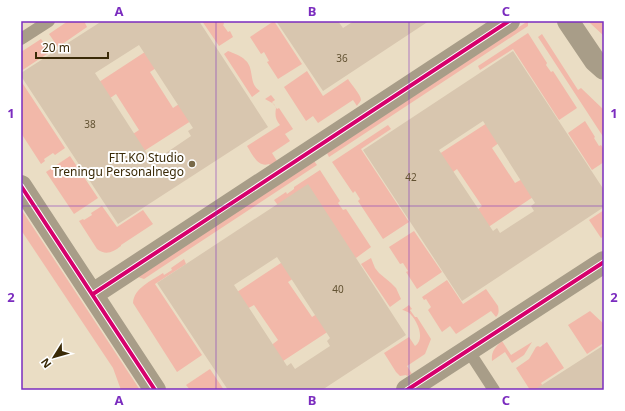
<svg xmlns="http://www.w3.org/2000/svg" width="625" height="411" font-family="'Noto Sans',sans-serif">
<rect width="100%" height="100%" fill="#eaddc4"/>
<path fill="#f2b8a9" d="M68 21H86L85 23 87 27 58 47 49 34Z
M202 21H223L224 24 223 25 228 32 230 31 233 37 219 46Z
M274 21 302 64 278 79 267 62 269 61 264 52 261 54 250 37Z
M528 21V26L329 157 327 153Z
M589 21H604V36L590 23Z
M528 33 547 63 546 65 551 72 553 71 577 108 559 120 513 49 480 70 478 66Z
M542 34 578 90 581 88 604 110V138L538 37Z
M41 39 50 52 21 71V52Z
M148 50 159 66 150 72 173 108 182 102 194 119 141 153 130 136 139 130 116 94 106 101 96 84Z
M228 51C233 53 242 56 245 60 255 68 248 84 260 91L252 97 224 54Z
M307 71 323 96 348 79C351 84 361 95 361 100 361 101 358 104 357 106L353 100 318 123 313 116 306 121 284 87Z
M21 81 65 148 55 155 53 153 44 159 45 161 41 164 21 133Z
M271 95 275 100 272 102 277 109 279 108 293 129 285 134 290 141 272 153 277 161 270 165 269 164C258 168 252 154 247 146L280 125C275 119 275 115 276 108L274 104 265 99Z
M585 121 595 137 594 138 599 146 601 145 604 150V162L592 170 568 133Z
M487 123 500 142 492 148 515 183 524 178 536 195 484 230 473 213 482 206 457 169 449 175 436 156Z
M388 125 391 129 361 149 409 222 383 239 358 201 360 199 355 191 353 193 332 162Z
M70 156 98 198 74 214 46 172Z
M314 161 317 165 159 269 144 279 138 277Z
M320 170 340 201 338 203 343 210 346 209 371 247 356 258 277 204 274 200 286 192 287 194 294 189V187Z
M102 206 117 227 143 210 153 224 121 245V246C113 252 106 256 97 249L79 221 83 219 84 220 92 215 91 213Z
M21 209 140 390H121L113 368 21 230Z
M604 210V236L601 238 589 220Z
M414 231 442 272 417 289 406 272 408 271 403 263 400 264 389 247Z
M371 258 375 268 379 273 391 283 396 288 401 299 390 307 361 264Z
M184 259 186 264 155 284 202 355 177 372 133 303C134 288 151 281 163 273L164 275 172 270 171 268Z
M287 259 297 276 288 282 312 317 320 312 332 329 280 363 269 347 278 340 254 305 245 310 234 294Z
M447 280 463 304 486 289 498 306C499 311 499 314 496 317L491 311 456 334 450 326 442 332 428 310 431 307 426 299 424 300 422 297Z
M409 305 412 309 410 310 415 317H417L431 339 425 354 407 366 412 374 407 376 406 375 400 376 396 372 384 353 409 337 415 346C426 339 417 319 408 312 407 312 404 310 402 310Z
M590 311 604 324V347L602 344 587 354 568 325Z
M502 341 511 355 532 342 524 355 512 363 505 352 492 361C491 352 495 347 502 341Z
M547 342 564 368 541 383 544 388 541 390H530L516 368 529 359 536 347 538 346 540 347Z
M210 369 224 390H190L186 385Z"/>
<path fill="#d8c6af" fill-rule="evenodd" d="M102 21H199L268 127 118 224 21 76V73ZM139 45 193 128 188 131 191 136 157 159 153 151 148 155 95 73Z
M276 21H338L343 28 354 21H429L323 91Z
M513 51 604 190V207L462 301 363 150ZM483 121 535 203 531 206 534 211 500 233 497 228 493 231 439 150Z
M308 184 406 335 322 390H228L157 283ZM277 257 330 338 327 341 330 346 295 369 291 363 287 366 234 285Z
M604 345V390H534Z"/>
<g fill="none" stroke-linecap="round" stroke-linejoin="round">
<path stroke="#a89d88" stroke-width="12" d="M21 39 49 21
M468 350 494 390"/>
<path stroke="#a89d88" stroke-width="22" d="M568 21 595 61 604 69
M21 186 155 390
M93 294 509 21
M407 390 604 262"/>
<g stroke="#fff" stroke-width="6">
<path id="cycleway" d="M21 186 155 390
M93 294 509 21
M407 390 604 262"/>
</g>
<use href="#cycleway" stroke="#d6006c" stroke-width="4"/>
</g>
<path fill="none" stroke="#7b2cbf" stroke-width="1" stroke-opacity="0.55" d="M216 21V390M409 21V390M21 206H604"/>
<circle fill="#786949" stroke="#fff" stroke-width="1.5" cx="192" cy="164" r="4"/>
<g text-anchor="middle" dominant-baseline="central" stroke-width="4" stroke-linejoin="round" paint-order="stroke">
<g font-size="10" fill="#625232">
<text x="342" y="58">36</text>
<text x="90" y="124">38</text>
<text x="411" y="177">42</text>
<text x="338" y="289">40</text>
</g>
<g font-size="12" fill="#3a2a07" stroke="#fff" text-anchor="end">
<text x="184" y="157">FIT.KO Studio<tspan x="184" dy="14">Treningu Personalnego</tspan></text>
</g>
</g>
<rect width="625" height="411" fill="none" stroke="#ffffff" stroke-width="44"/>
<g transform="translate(54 357) rotate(233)" stroke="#ffffff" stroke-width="3" paint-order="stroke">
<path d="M0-3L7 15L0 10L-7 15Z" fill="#3a2a07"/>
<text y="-6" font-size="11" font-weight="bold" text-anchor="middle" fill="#3a2a07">N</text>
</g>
<path d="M36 52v6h72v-6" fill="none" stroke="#3a2a07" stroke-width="2"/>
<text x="42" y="52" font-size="12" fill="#3a2a07" stroke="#ffffff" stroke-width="3" paint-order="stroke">20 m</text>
<rect x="22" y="22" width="581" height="367" fill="none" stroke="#7b2cbf" stroke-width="1.5"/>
<g font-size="13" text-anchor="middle" font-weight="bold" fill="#7b2cbf">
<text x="119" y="16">A</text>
<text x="312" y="16">B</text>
<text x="506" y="16">C</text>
<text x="11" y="118">1</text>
<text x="614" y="118">1</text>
<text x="11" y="302">2</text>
<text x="614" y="302">2</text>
<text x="119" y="405">A</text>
<text x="312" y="405">B</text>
<text x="506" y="405">C</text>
</g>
</svg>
